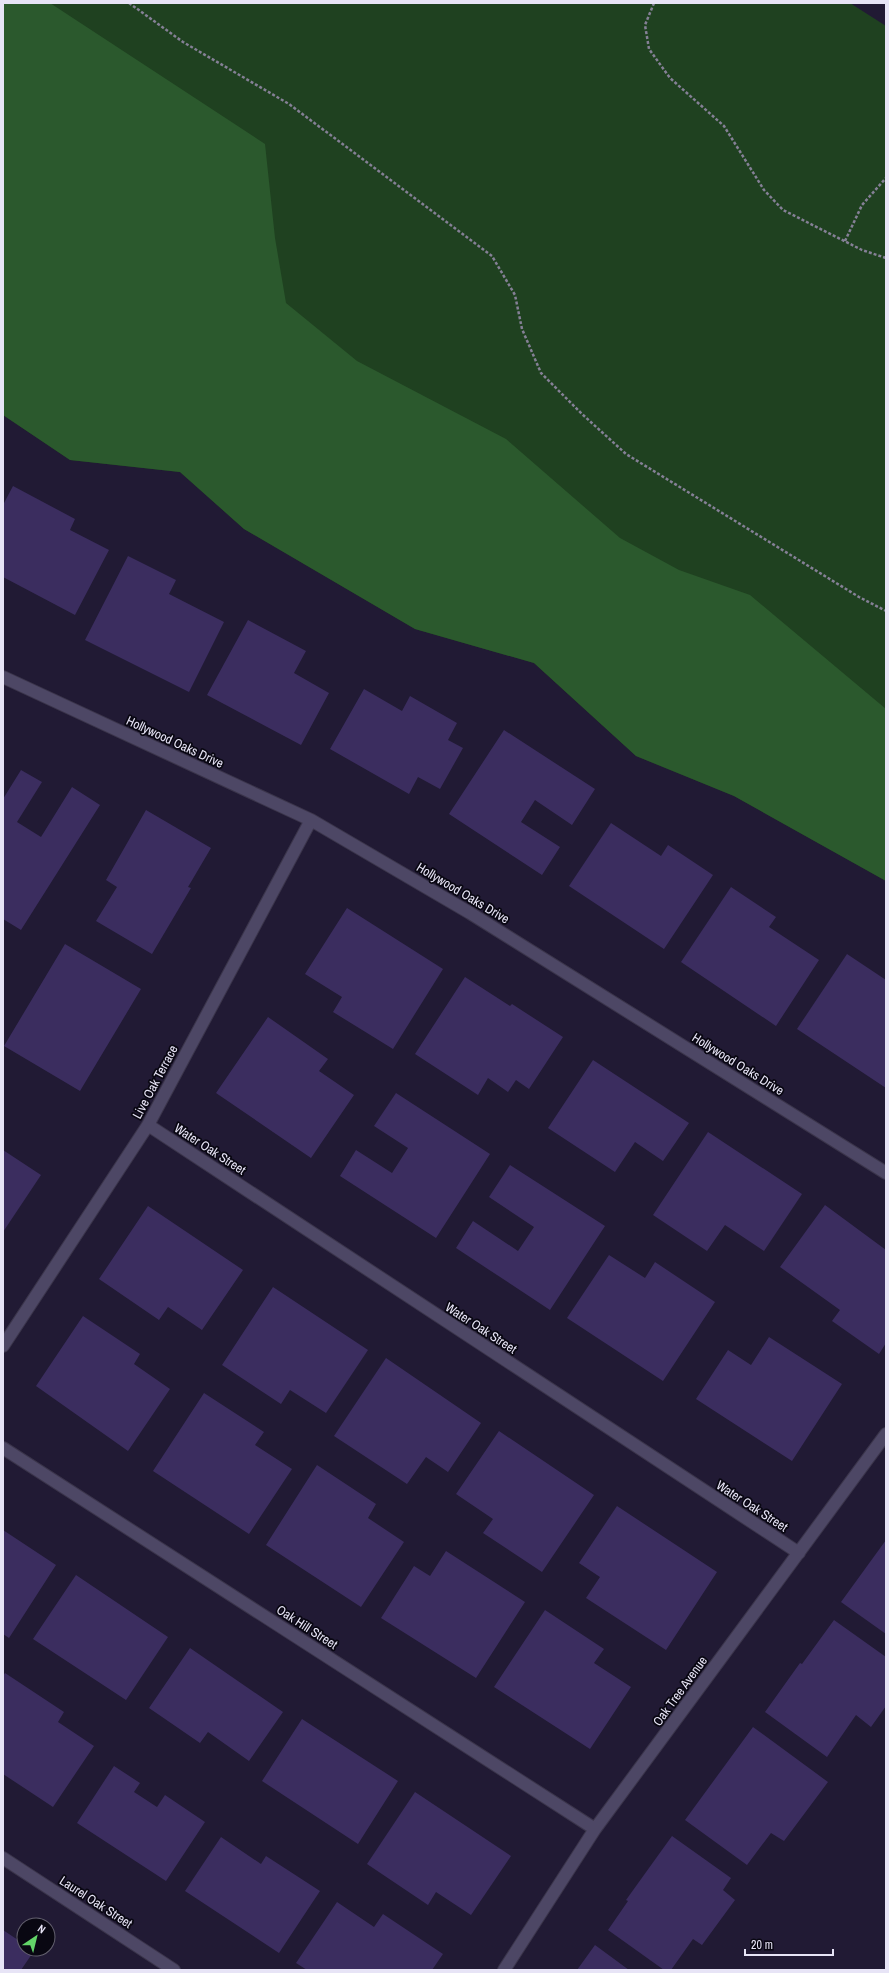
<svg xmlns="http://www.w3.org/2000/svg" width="889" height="1973" font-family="'Archivo Narrow',sans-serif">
<rect width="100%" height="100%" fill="#211a34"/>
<path fill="#1f4120" d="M3 3H850L886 26V881L734 796 636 756 534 663 415 629 244 529 180 472 70 460 3 415Z"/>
<path fill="#2b592d" d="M3 3H50L265 144 275 238 286 303 357 361 506 439 620 538 679 570 750 595 886 709V881L734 796 636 756 534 663 415 629 244 529 180 472 70 460 3 415Z"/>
<path fill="#3b2d5f" d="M13 486 75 519 70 530 109 550 75 615 3 577V505Z
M128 556 176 580 169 594 224 622 189 692 85 640Z
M248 620 306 651 294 673 329 693 301 745 207 695Z
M364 689 402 711 410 696 457 723 448 740 463 748 440 789 418 777 409 794 330 749Z
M504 730 595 789 572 825 535 800 521 822 560 847 542 875 449 814Z
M21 770 42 782 17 822 41 837 72 787 100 805 21 930 3 919V799Z
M146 810 211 848 188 887 191 888 152 954 96 921 117 887 106 880Z
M611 823 661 856 668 845 713 875 664 949 569 886Z
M731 887 776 917 769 927 819 960 776 1026 681 962Z
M347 908 443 969 393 1049 333 1012 342 997 305 974Z
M65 944 141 989 80 1091 4 1046Z
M847 954 886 980V1088L797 1029Z
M465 977 510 1006 512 1004 563 1037 529 1089 516 1080 508 1092 488 1078 478 1095 415 1054Z
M268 1017 328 1059 319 1071 354 1095 311 1158 216 1093Z
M593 1060 689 1123 663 1161 635 1142 615 1172 548 1128Z
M396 1093 490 1154 436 1238 340 1176 356 1150 392 1173 408 1148 374 1126Z
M708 1132 802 1194 764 1251 725 1225 707 1251 653 1215Z
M3 1150 41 1175 3 1232Z
M510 1165 605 1226 550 1310 456 1248 473 1221 518 1251 534 1227 489 1197Z
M825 1205 886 1250V1343L879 1354 832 1321 840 1310 780 1267Z
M148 1206 243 1270 202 1330 168 1307 159 1320 99 1279Z
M609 1255 645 1278 655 1262 715 1302 663 1381 567 1318Z
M273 1287 368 1350 326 1413 290 1390 281 1404 222 1365Z
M83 1316 140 1354 134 1364 170 1389 128 1451 36 1386Z
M769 1337 842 1384 792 1461 696 1399 728 1350 751 1365Z
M386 1358 481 1423 448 1472 426 1457 407 1484 334 1436Z
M204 1393 264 1432 255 1445 292 1469 249 1534 153 1471Z
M499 1431 594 1495 542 1572 483 1533 493 1519 456 1494Z
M317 1465 376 1504 368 1518 404 1542 361 1607 266 1545Z
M617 1506 717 1572 666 1650 586 1598 600 1577 579 1563Z
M3 1530 56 1565 9 1638 3 1634Z
M886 1540V1634L841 1602Z
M446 1551 525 1602 476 1678 381 1618 414 1566 430 1576Z
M76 1575 168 1637 126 1700 33 1639Z
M545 1610 604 1649 594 1663 631 1687 590 1749 494 1687Z
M834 1620 886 1657V1706L871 1727 856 1715 827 1757 765 1712 800 1663 802 1664Z
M190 1648 283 1712 249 1761 208 1732 200 1743 149 1708Z
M5 1673 64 1712 58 1722 94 1746 53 1807 3 1774V1676Z
M302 1719 398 1781 358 1844 262 1781Z
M753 1727 828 1782 784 1841 771 1833 747 1865 685 1820Z
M114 1766 140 1783 134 1792 157 1807 165 1795 205 1822 166 1881 77 1823Z
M415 1792 511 1856 471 1915 436 1892 428 1905 367 1864Z
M672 1836 731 1878 723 1890 735 1900 702 1945 693 1939 671 1970H664L608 1930 628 1901 626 1900Z
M221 1837 261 1864 266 1856 320 1891 279 1953 185 1891Z
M337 1902 374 1927 383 1914 443 1954 432 1970H307L296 1963Z
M3 1930 24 1944V1949L34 1951 21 1970H3Z
M595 1945 629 1970H577Z"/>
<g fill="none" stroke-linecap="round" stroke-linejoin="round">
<g stroke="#3b354b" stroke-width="14">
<path id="street" d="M3 677 311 820 470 913 886 1173
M148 1125 799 1553
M3 1346 148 1125 311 820
M3 1448 595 1829
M3 1858 174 1970
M504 1970 595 1829 886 1434"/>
</g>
<path stroke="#858096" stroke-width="2.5" stroke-dasharray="3 2" stroke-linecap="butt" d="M129 3 183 42 289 104 492 256 515 295 522 329 541 373 582 414 626 454 859 597 886 611
M654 3 645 25 649 49 670 78 724 126 764 190 783 210 862 250 886 258
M845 241 862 205 886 178"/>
<use href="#street" stroke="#4d4765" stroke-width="12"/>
</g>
<g text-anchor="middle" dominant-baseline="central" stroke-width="3.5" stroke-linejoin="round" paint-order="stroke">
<g font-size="13" fill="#e7e4f6" stroke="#090712">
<text transform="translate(175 742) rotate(25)">Hollywood Oaks Drive</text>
<text transform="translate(463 893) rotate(31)">Hollywood Oaks Drive</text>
<text transform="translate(738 1064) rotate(32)">Hollywood Oaks Drive</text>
<text transform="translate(155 1082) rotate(-62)">Live Oak Terrace</text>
<text transform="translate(210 1149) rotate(33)">Water Oak Street</text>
<text transform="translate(481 1328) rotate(33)">Water Oak Street</text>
<text transform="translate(752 1506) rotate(33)">Water Oak Street</text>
<text transform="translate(307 1627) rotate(33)">Oak Hill Street</text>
<text transform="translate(680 1691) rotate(-54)">Oak Tree Avenue</text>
<text transform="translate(96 1902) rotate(33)">Laurel Oak Street</text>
</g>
</g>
<rect width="889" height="1973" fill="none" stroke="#e7e4f6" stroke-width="8"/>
<g transform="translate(36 1937) rotate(35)"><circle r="19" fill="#090712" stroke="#625f6d"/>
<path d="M0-3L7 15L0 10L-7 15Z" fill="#63d469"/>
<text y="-6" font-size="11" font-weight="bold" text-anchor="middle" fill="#e7e4f6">N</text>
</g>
<path d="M745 1949v6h88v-6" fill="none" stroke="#e7e4f6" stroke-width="2"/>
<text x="751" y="1949" font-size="12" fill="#e7e4f6" stroke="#090712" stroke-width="3" paint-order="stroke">20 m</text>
</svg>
